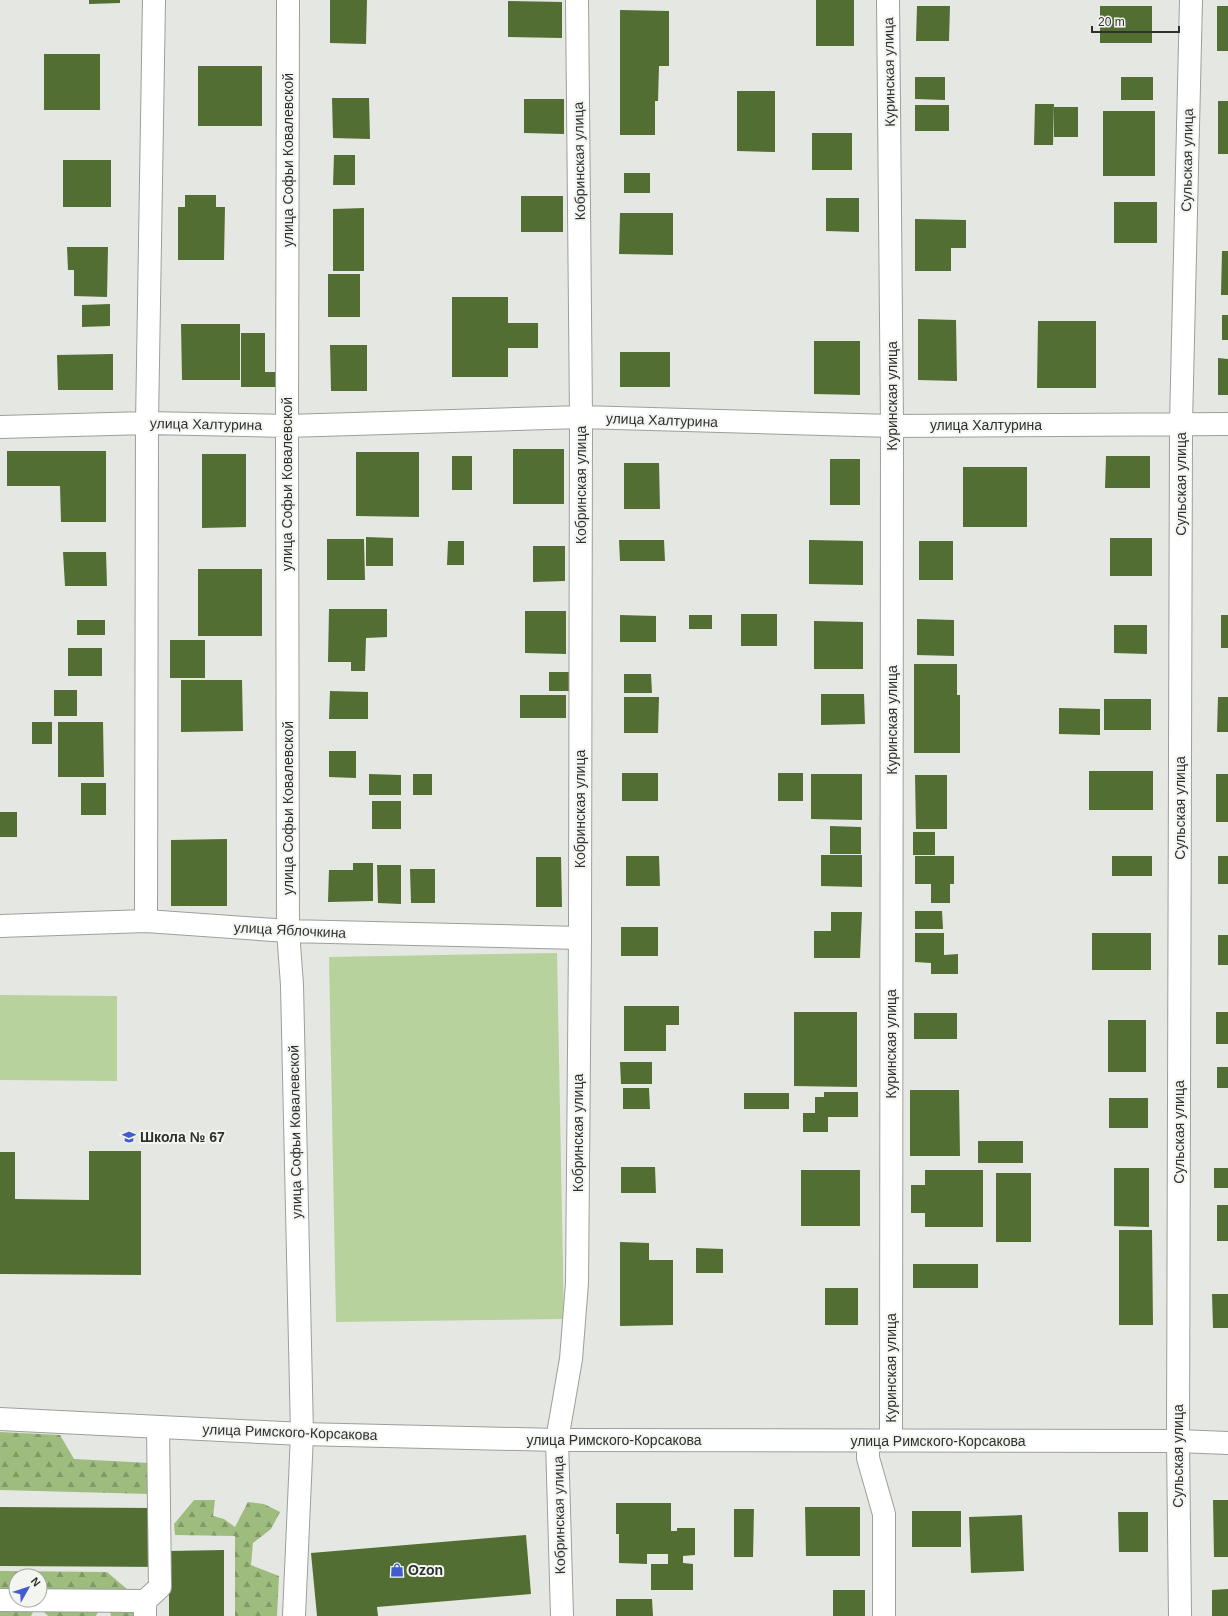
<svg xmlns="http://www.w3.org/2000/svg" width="1228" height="1616" font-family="Helvetica,sans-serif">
<defs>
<pattern id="forest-firs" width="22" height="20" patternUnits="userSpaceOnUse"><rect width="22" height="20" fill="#9dbc7d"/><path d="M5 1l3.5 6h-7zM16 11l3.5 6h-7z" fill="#809967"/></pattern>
</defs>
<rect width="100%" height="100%" fill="#e5e8e2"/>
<path fill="#b8d29e" d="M557 953 564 1319 336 1322 329 957Z
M0 995 117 996V1081L0 1080Z"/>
<path fill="url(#forest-firs)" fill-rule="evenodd" d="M0 1432 60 1435 74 1459 150 1463V1494L0 1490Z
M194 1500H215L213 1516 224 1519 235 1527 248 1502 264 1504 280 1512 271 1529 253 1543 251 1565 279 1576 277 1616H235V1536L175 1535 174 1524Z
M0 1571 107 1572 134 1595 133 1616H111L106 1592 96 1616H48L42 1610 33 1612 31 1616H0ZM16 1576H40V1600H16Z"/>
<path fill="#526e32" d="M89 0H120V3L89 4Z
M330 0H367L366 44 330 43Z
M816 0H854V46H816Z
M508 1 562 2V38L508 37Z
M917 6H950L949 41H916Z
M1100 6H1152V43H1100Z
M1217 6H1228V51H1217Z
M620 10 669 11V66H659L658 101H655V135H620Z
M44 54H100V110H44Z
M198 66H262V126H198Z
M915 77H945V100L915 99Z
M1121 77H1153V100H1121Z
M737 91H775V152L737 151Z
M332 98H369L370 139 333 138Z
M524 99H564V134L524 133Z
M1218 101H1228V154H1218Z
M1035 104H1054L1053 145H1034Z
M915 105H949V131H915Z
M1054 107H1078V137H1054Z
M1103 111H1155V176H1103Z
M812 133H852V170H812Z
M334 155H355V185H333Z
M63 160H111V207H63Z
M624 173H650V193H624Z
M185 195H216V207H225L224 260H178V207H185Z
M521 196H563V232H521Z
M826 198H859V232L826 231Z
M1114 202H1157V243H1114Z
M364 208V271H333V209Z
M620 213H673V255L619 254Z
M915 219 966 220V248H951V271H915Z
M67 247H108L107 297 74 296V270H68Z
M1222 251H1228V295H1221Z
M328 274H360V317H328Z
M452 297H508V323H538V348H508V377H452Z
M110 304V326L82 327V305Z
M1222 315H1228V340H1222Z
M918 319 956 320 957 381 918 380Z
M1038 321H1096V388H1037Z
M181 324H240V380H182Z
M241 333H265V372H278L279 387H241Z
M814 341H860V395L814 394Z
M330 345H367V391H331Z
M620 352H670V387H620Z
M113 354V390H58L57 355Z
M1218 358 1228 359V395H1218Z
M513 449H564V504H513Z
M7 451H106V522H61L60 486H7Z
M356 452H419V517L356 516Z
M202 454H246V527L202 528Z
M452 456H472V490H452Z
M1106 456H1150V488H1105Z
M830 459H860V505H830Z
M624 463H659L660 509H624Z
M963 467H1027V527H963Z
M366 537 393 538V566H366Z
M1110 538H1152V576H1110Z
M327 539H364L365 580H327Z
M619 540H664L665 561H620Z
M809 540 863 541V585L809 584Z
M448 541H464V565H447Z
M919 541H953V580H919Z
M533 546H565V581L533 582Z
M63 552H106L107 586H65Z
M198 569H262V636H198Z
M329 609H387V637L366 638 365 671H351V662H328Z
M525 611H566V654L525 653Z
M741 614H777V646H741Z
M620 615 656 616V642H620Z
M689 615H712V629H689Z
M1221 615H1228V648H1221Z
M917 619 954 620V656L917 655Z
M77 620H105V635H77Z
M814 621 863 622V669H814Z
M1114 625H1147V654L1114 653Z
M170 640H205V678H170Z
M68 648H102V676H68Z
M914 664H957V695H960V753H914Z
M549 672H576V691H549Z
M624 674H651L652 693H624Z
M181 680H242L243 731 181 732Z
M54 690H77V716H54Z
M330 691 368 692V719H329Z
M821 694H864L865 724 821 725Z
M520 695H566V718H520Z
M624 697H659L658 733H624Z
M1218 697H1228V732H1217Z
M1104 699H1151V730H1104Z
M1059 708 1100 709V735L1059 734Z
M32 722H52V744H32Z
M58 722H103L104 777H58Z
M329 751H356V778L329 777Z
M1089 771H1153V810H1089Z
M622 773H658V801H622Z
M778 773H803V801H778Z
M369 774 401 775V795H369Z
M413 774H432V795H413Z
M811 774H862V820L811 819Z
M1216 774H1228V822H1216Z
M915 775H947V829H916Z
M81 783H106V815H81Z
M372 801H401V829H372Z
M0 812H17V837H0Z
M830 826 861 827V854H830Z
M913 832H935V855H913Z
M227 839V906H171V840Z
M821 855H862V887L821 886Z
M626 856H659L660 886H626Z
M915 856H954V884H950V903H931V884H915Z
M1112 856H1152V876H1112Z
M1218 856H1228V884H1218Z
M536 857H561L562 907H536Z
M353 863H373V901L328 902 329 870H353Z
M377 865H401V904L378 903Z
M410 869H435V903H411Z
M915 911H942L943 929H915Z
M831 912H862L860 958H814V931H831Z
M621 927H658V956H621Z
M915 933H944V955L958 954V974H931V963L915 962Z
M1092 933H1151V970H1092Z
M1218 935H1228V965H1218Z
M624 1006H679V1025H666V1051H624Z
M794 1012H857V1087L794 1086Z
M1216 1012H1228V1044H1216Z
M914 1013H957V1039H914Z
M1108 1020H1146V1072H1108Z
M620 1062H652V1084H621Z
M1217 1067H1228V1088H1217Z
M623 1088H649L650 1109H623Z
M910 1090H959L960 1156H910Z
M824 1092H858V1117H828V1132H803V1113H815V1097H824Z
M744 1093H789V1109H744Z
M1109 1098H1148V1128H1109Z
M978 1141H1023V1163H978Z
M89 1151H141V1275L0 1274V1152H15V1199L89 1200Z
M621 1167H655L656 1193H621Z
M1114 1168H1149V1227L1114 1226Z
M1214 1168H1228V1188H1214Z
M801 1170H860V1226H801Z
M925 1170H983V1227H925V1213H911V1185H925Z
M996 1173H1031V1242H996Z
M1217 1205H1228V1241H1217Z
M1119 1230H1152L1153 1325H1119Z
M620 1242 649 1243V1260H673V1325L620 1326Z
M696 1248 723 1249V1273H696Z
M913 1264H978V1288H913Z
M825 1288H858V1325H825Z
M1212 1294H1228V1328H1213Z
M1213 1500H1228V1557H1214Z
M616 1503H671V1531H677V1528H695V1555L683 1556V1563L693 1564V1590H651V1564H668V1554H647V1564L619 1563V1534H616Z
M0 1507 153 1508 169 1551 224 1550V1616H169V1558L168 1567 0 1566Z
M805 1507H860V1556H806Z
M734 1509H754L753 1557H734Z
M912 1511H961V1547H912Z
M1118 1512H1148V1552H1119Z
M1022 1515 1024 1571 971 1573 969 1517Z
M526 1535 531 1594 377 1607 378 1616H317L311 1553Z
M1228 1589V1616H1212V1590Z
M833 1590H865V1616H833Z
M616 1599H652L653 1616H616Z"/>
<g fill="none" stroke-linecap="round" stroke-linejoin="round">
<g stroke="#9c9f9a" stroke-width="24">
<path id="minor" d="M288 0 287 426 288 931 292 985 302 1434 294 1616
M888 0 892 426 891 1440
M0 427 147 423 287 426 581 417 892 426 1228 424
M146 921 147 423 154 0
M0 926 146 921 288 931 580 938
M868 1441V1458L884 1514V1616
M0 1600 145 1601V1616
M145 1601 160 1587 158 1427
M562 1616 557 1440 571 1359 577 1283 580 938 581 417 577 0
M1180 1616 1178 1441 1181 424 1191 0"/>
</g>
<g stroke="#9c9f9a" stroke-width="24">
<path id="major" d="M0 1419 302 1434 557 1440 1178 1441 1228 1443"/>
</g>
<use href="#minor" stroke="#fff" stroke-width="22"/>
<use href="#major" stroke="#fff" stroke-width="22"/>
</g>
<defs>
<g id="school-bare" transform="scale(1.08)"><path d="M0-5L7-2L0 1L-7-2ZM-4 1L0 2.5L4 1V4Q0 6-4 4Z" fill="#405ccf" stroke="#f2f5f0" stroke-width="2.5" paint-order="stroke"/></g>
<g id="shop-bare" transform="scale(1.08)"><path d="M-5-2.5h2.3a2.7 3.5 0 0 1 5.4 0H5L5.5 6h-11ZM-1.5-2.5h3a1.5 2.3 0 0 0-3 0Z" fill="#405ccf" stroke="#f2f5f0" stroke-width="2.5" paint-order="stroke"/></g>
</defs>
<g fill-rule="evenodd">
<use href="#school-bare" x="129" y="1137"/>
<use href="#shop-bare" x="397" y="1570"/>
</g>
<g text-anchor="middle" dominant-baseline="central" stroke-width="4" stroke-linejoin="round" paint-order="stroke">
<g font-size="14" fill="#2f302e" stroke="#f2f5f0">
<text transform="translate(889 72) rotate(-91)">Куринская улица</text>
<text transform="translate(288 160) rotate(-90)">улица Софьи Ковалевской</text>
<text transform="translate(1187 160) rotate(-89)">Сульская улица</text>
<text transform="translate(579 161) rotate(-91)">Кобринская улица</text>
<text transform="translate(892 396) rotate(-90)">Куринская улица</text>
<text transform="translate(662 420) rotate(2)">улица Халтурина</text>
<text transform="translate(206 424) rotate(1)">улица Халтурина</text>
<text x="986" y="425">улица Халтурина</text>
<text transform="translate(287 484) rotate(-90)">улица Софьи Ковалевской</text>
<text transform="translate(1181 484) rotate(-90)">Сульская улица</text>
<text transform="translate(581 485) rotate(-90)">Кобринская улица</text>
<text transform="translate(892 720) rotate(-90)">Куринская улица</text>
<text transform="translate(288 808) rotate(-90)">улица Софьи Ковалевской</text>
<text transform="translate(1180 808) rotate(-90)">Сульская улица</text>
<text transform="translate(580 809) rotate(-90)">Кобринская улица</text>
<text transform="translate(290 930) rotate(3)">улица Яблочкина</text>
<text transform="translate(891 1044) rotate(-90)">Куринская улица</text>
<text transform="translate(295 1132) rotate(-91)">улица Софьи Ковалевской</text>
<text transform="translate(1179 1132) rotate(-90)">Сульская улица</text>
<text transform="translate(578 1133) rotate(-90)">Кобринская улица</text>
<text transform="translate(891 1368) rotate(-90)">Куринская улица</text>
<text transform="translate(290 1432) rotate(2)">улица Римского-Корсакова</text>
<text x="614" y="1440">улица Римского-Корсакова</text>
<text x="938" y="1441">улица Римского-Корсакова</text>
<text transform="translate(1178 1456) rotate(-90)">Сульская улица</text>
<text transform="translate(559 1515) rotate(-91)">Кобринская улица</text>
</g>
<g font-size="14" font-weight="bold" fill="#2f302e" stroke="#f2f5f0" text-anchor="start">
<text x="140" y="1137">Школа № 67</text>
<text x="408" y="1570">Ozon</text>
</g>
</g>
<g transform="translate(28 1588) rotate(51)"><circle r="19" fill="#f2f5f0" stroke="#a4a6a2"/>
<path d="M0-3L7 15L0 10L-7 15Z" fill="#405ccf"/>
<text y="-6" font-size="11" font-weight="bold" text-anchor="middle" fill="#2f302e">N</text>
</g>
<path d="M1092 26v6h87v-6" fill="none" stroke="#2f302e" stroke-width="2"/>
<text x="1098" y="26" font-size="12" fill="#2f302e" stroke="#f2f5f0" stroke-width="3" paint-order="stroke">20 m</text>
</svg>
